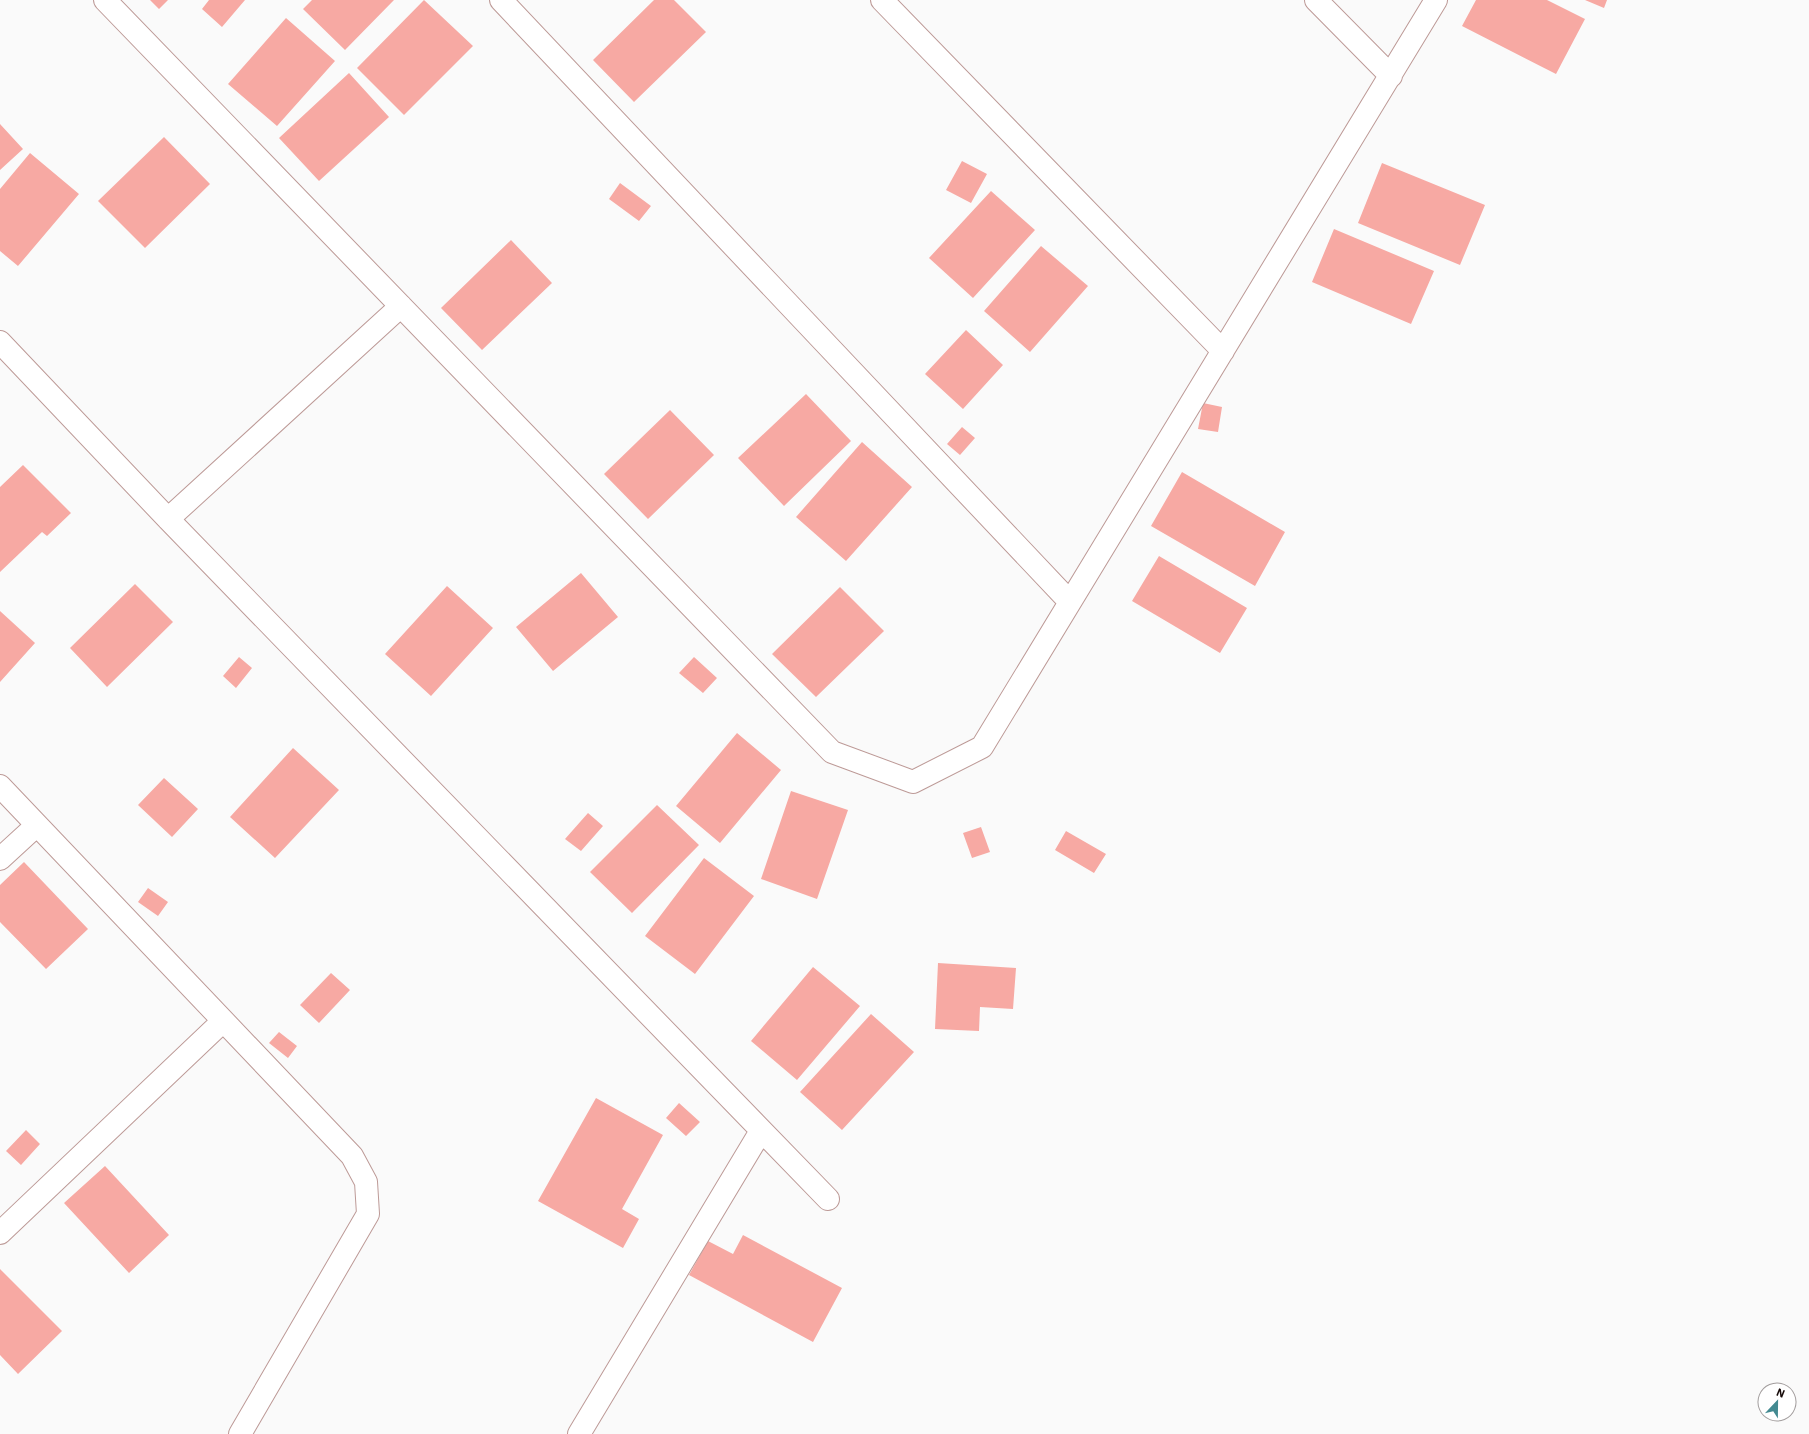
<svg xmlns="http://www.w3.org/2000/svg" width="1809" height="1434" font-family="'IBM Plex Sans',sans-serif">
<rect width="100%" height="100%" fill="#fafafa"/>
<path fill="#f7a9a3" d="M150 0H168L159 9Z
M209 0H245L222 27 202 9Z
M312 0H394L345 50 303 9Z
M424 0 473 46 404 115 357 68Z
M654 0H674L706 32 634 102 593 60Z
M1476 0H1547L1585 19 1556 74 1462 26Z
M1585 0H1607L1604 8Z
M286 18 335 61 277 126 228 84Z
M349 73 389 117 319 181 279 138Z
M0 124 23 149 0 170Z
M164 137 210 184 145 248 98 201Z
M30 153 79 194 18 266 0 251V189Z
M962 161 987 174 971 203 946 190Z
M1382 163 1485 205 1460 265 1358 223Z
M620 183 651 206 639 221 609 199Z
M991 191 1035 230 973 298 929 258Z
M1334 229 1434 271 1411 324 1312 282Z
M511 240 552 283 482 350 441 308Z
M1041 246 1088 286 1030 352 984 311Z
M966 330 1003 365 963 409 925 374Z
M806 394 851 441 784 506 738 458Z
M1203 403 1222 407 1218 432 1198 429Z
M670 410 714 455 648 519 604 474Z
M962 427 975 438 960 455 947 444Z
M862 442 912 487 846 561 796 517Z
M23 465 71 513 47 536 42 532 0 572V487Z
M1182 472 1285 532 1255 586 1151 526Z
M1159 556 1247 608 1220 653 1132 601Z
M581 573 618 617 553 671 516 627Z
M135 584 173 622 107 687 70 648Z
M447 586 493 628 431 696 385 654Z
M840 587 884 631 816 697 772 654Z
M0 611 35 643 0 682Z
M239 657 252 668 236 688 223 676Z
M694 657 717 678 703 693 679 673Z
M737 733 781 770 720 843 676 806Z
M293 748 339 790 275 858 230 817Z
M164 778 198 809 172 837 138 805Z
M791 791 848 810 817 899 761 879Z
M657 805 699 845 632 913 590 872Z
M588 813 603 826 581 851 565 839Z
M981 827 990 852 972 858 963 833Z
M1066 831 1106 854 1094 873 1055 850Z
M704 858 754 896 695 974 645 936Z
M24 862 88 929 46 969 0 922V885Z
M148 888 168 902 158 916 138 902Z
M938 963 1016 968 1013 1009 980 1007 979 1031 935 1029Z
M813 967 860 1006 797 1080 751 1041Z
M331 973 350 990 319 1023 300 1005Z
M871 1014 914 1052 842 1130 800 1092Z
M279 1032 297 1046 288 1058 269 1043Z
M596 1098 663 1135 622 1209 639 1219 623 1248 538 1201Z
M679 1103 700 1122 686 1136 666 1118Z
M26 1130 40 1144 21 1165 6 1151Z
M105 1166 169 1235 129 1273 64 1203Z
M743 1235 842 1288 813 1342 689 1275 708 1241 733 1254Z
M0 1269 62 1331 18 1374 0 1355Z"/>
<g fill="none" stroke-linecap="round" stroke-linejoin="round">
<g stroke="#bd9a97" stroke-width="24">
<path id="minor" d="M105 0 832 752 913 782 982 747 1436 0
M501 0 1070 602
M882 0 1223 351
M1316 0 1391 76
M0 342 168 519 828 1199
M168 519 401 306
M0 786 352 1156 366 1182 368 1214 240 1434
M0 859 37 825
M0 1233 223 1021
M579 1434 761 1131"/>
</g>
<use href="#minor" stroke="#fff" stroke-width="22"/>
</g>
<g transform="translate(1777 1402) rotate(22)"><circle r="19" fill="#ffffff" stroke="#a29d9d"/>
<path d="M0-3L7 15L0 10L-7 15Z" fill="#438a91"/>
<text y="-6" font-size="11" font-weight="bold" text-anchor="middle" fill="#170b0a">N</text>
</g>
</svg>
